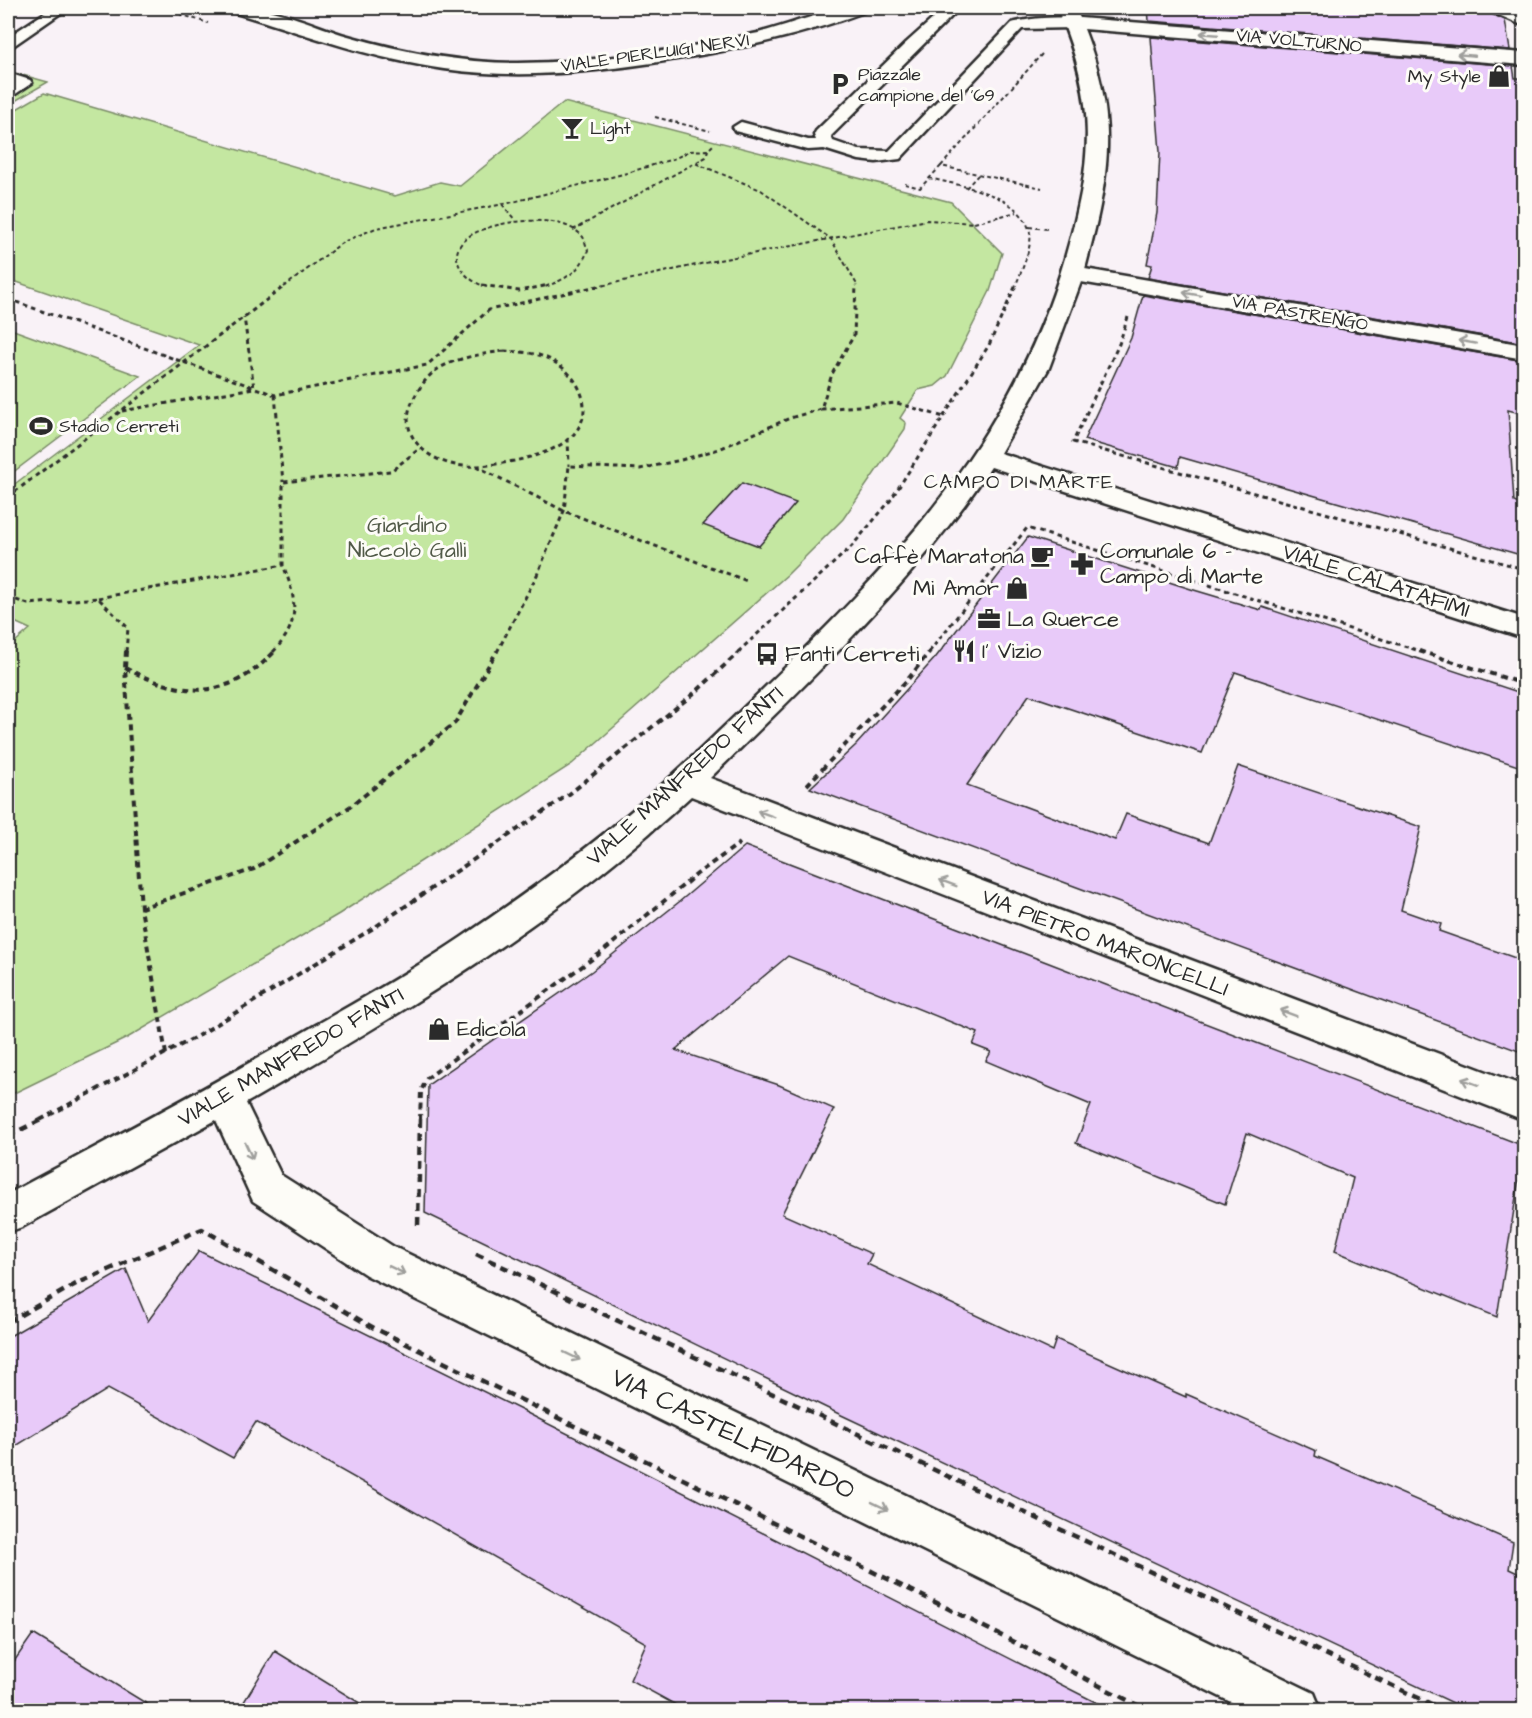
<svg xmlns="http://www.w3.org/2000/svg" width="1532" height="1718" font-family="'Architects Daughter',sans-serif">
<rect width="100%" height="100%" fill="#f9f2f7"/>
<filter id="ink" filterUnits="userSpaceOnUse"><feTurbulence type="fractalNoise" baseFrequency=".0167" numOctaves="2"/><feDisplacementMap in="SourceGraphic" scale="12" xChannelSelector="R" yChannelSelector="G"/><feConvolveMatrix kernelMatrix="1 2 1 2 8 2 1 2 1" color-interpolation-filters="sRGB"/></filter>
<g filter="url(#ink)">
<path fill="#c4e7a1" stroke="#788966" stroke-width="1.5" d="M8 71 48 82 8 105Z
M44 93 395 196 440 182 460 186 564 102 951 202 1002 253 990 291 947 376 935 386 918 390 900 418 906 423 905 429 843 519 787 575 572 764 339 914 127 1038 8 1096V648L30 629 8 619V489L199 345 8 279V114Z
M8 328 140 376 8 476Z"/>
<path fill="#e8caf9" stroke="#2b2b2b" stroke-width="1.5" d="M1148 8H1487L1491 14 1505 20 1510 50 1149 21Z
M1151 37 1513 66 1515 78H1519L1524 100V343L1148 278 1152 265 1147 264 1157 213 1160 152Z
M1143 295 1524 361V414L1508 410 1514 502 1524 506V556L1180 457 1178 467 1084 440 1131 338Z
M742 483 796 503 759 546 703 525Z
M1028 537 1194 590 1261 610 1262 607 1524 694V768L1235 672 1202 753 1029 695 967 785 1115 840 1126 814 1209 843 1238 766 1421 827 1401 910 1441 924 1439 931 1524 961V1053L810 788 856 745 936 657Z
M745 846 1524 1146 1497 1317 1335 1251 1353 1178 1247 1133 1225 1204 1076 1143 1091 1105 986 1061 991 1052 973 1045 978 1033 788 956 675 1050 779 1085 834 1109 782 1214 872 1254 867 1264 1052 1351 1056 1339 1186 1397V1394L1316 1451 1315 1456 1513 1542 1509 1569 1524 1576V1710H1468L837 1413 425 1213 428 1085 592 971 679 902Z
M199 1251 525 1412 1111 1710H685L630 1680 646 1643 256 1422 233 1458 108 1389 8 1451V1337L126 1269 148 1321Z
M33 1634 157 1710H8V1670Z
M275 1651 371 1710H239Z"/>
<g fill="none" stroke-linecap="round" stroke-linejoin="round">
<g stroke="#2b2b2b" stroke-width="5">
<path id="lane" d="M52 8H68L13 46 8 47V37Z
M945 8H960L831 136 833 141 859 150 889 151 1012 23C1025 19 1071 13 1081 23L1073 28 1022 29 900 159 876 162 859 160 824 149 808 150 735 131 733 127 741 122 808 140H816L814 135 816 131 906 43Z
M8 73 30 80 32 83 14 95 8 97V86L11 84 8 83Z"/>
</g>
<g stroke="#2b2b2b" stroke-width="5">
<path id="street" d="M230 8C269 3 311 25 348 36 404 52 460 63 518 63 597 62 677 51 753 34 787 27 836 4 867 8L864 12C796 38 725 52 652 63 583 73 513 79 444 69 371 59 302 33 233 12Z
M1057 8H1075L1080 18 1524 53V65L1084 29C1120 121 1109 177 1085 269L1524 345V359L1081 282 1049 368 1000 453 1524 618V638L991 467C913 584 810 680 710 778L1524 1086V1120L691 796C559 920 403 1013 246 1103L281 1175 394 1247 1314 1693 1321 1710H1247L366 1275 253 1201 216 1120 22 1227 8 1232V1194C111 1139 214 1084 316 1025 365 997 415 969 462 937 521 897 580 855 634 809 678 773 718 732 759 693 892 565 1013 440 1065 258 1093 161 1098 103 1057 8Z
M1489 8H1511L1524 14V26L1492 12Z"/>
</g>
<path stroke="#2b2b2b" stroke-width="2" stroke-dasharray="4 3" stroke-linecap="butt" d="M160 8 208 23
M1042 54 941 166 1042 188
M655 117 710 131
M708 150 706 157 695 163 761 190 831 239 856 283V287
M929 178C961 186 1022 194 1030 233 1033 245 1020 275 1015 287
M905 184 920 188 941 166
M966 188 979 174
M502 204 515 220
M1029 227 1048 229
M573 230 695 163
M284 287 343 242 376 228 509 203 627 173 676 158 689 151 708 150 715 143
M487 287C465 281 443 256 468 237 492 220 562 211 583 237 585 240 586 247 588 250 579 273 567 278 545 287
M596 287 714 261 927 220 974 223 1017 212"/>
<path stroke="#2b2b2b" stroke-width="3" stroke-dasharray="4.5 4" stroke-linecap="butt" d="M482 285 519 291 549 285
M8 299 275 395 427 365 489 310 603 285
M1128 317 1119 344 1073 442 1524 569
M504 351C519 352 535 352 549 359 578 373 598 410 572 436 558 450 533 457 514 461 497 464 481 467 464 466 430 464 395 436 413 400 419 388 427 376 438 369 458 357 482 354 504 351Z
M275 395 283 482
M821 409 897 403 944 417
M122 411 254 388 244 317
M568 438 569 466
M476 466 564 511 747 581
M8 497 286 285
M8 597 28 604 98 598 128 628 126 652
M98 598 283 565V482L391 471 419 449
M273 652C301 623 297 600 283 565
M497 652 537 575 564 511 569 466 640 469 681 460 719 449 790 418 821 409 832 374 854 335 856 285
M738 652 852 546 890 501 989 345 1016 285
M929 652 1027 528 1423 652"/>
<path stroke="#2b2b2b" stroke-width="4" stroke-dasharray="6 4.5" stroke-linecap="butt" d="M126 651 125 668 141 908
M1419 651 1524 684
M125 668C183 697 227 702 275 651
M807 785 909 678 930 651
M166 1054 141 908 254 869 351 806 455 723 497 651
M40 1120 196 1037 375 927 568 795 698 690 740 651
M420 1120 421 1091 427 1078 602 952 697 874 740 843"/>
<path stroke="#2b2b2b" stroke-width="4.5" stroke-dasharray="8 6" stroke-linecap="butt" d="M420 1119 418 1227 421 1228
M8 1136 43 1119
M476 1254 1444 1710
M8 1322 76 1284 202 1229 374 1328 943 1606 1147 1710"/>
<use href="#lane" fill="#fdfcf7" fill-rule="evenodd"/>
<use href="#street" fill="#fdfcf7" fill-rule="evenodd"/>
</g>
<defs><path id="oneway-shaft" d="M-6 0H5M1.5-3L5.5 0L1.5 3" fill="none" stroke-width="1.6" stroke-linecap="round" stroke-linejoin="round" transform="scale(1.5)"/></defs>
<g stroke="#9e9e9b">
<use href="#oneway-shaft" transform="translate(1209 34) rotate(-175)"/>
<use href="#oneway-shaft" transform="translate(1466 55) rotate(-175)"/>
<use href="#oneway-shaft" transform="translate(1192 294) rotate(-170)"/>
<use href="#oneway-shaft" transform="translate(1467 342) rotate(-170)"/>
<use href="#oneway-shaft" transform="translate(766 814) rotate(-159)"/>
<use href="#oneway-shaft" transform="translate(948 883) rotate(-159)"/>
<use href="#oneway-shaft" transform="translate(1288 1013) rotate(-159)"/>
<use href="#oneway-shaft" transform="translate(1470 1082) rotate(-159)"/>
<use href="#oneway-shaft" transform="translate(249 1151) rotate(65)"/>
<use href="#oneway-shaft" transform="translate(397 1270) rotate(26)"/>
<use href="#oneway-shaft" transform="translate(572 1356) rotate(26)"/>
<use href="#oneway-shaft" transform="translate(880 1506) rotate(26)"/>
</g>
</g>
<defs>
<g id="shop-bare" transform="scale(1.8)"><path d="M-5-2.5h2.3a2.7 3.5 0 0 1 5.4 0H5L5.5 6h-11ZM-1.5-2.5h3a1.5 2.3 0 0 0-3 0Z" fill="#2b2b2b" stroke="#fdfcf7" stroke-width="2.5" paint-order="stroke"/></g>
<g id="parking-bare" transform="scale(1.8)"><path d="M-3.5-5.5H1a3.5 3.5 0 0 1 0 7H-1V5.5H-3.5ZM-1-3.4V-.6H.8a1.4 1.4 0 0 0 0-2.8Z" fill="#2b2b2b" stroke="#fdfcf7" stroke-width="2.5" paint-order="stroke"/></g>
<g id="bar-bare" transform="scale(1.8)"><path d="M-6-5H6L.8 .8V4.5H3.5V6h-7V4.5H-.8V.8Z" fill="#2b2b2b" stroke="#fdfcf7" stroke-width="2.5" paint-order="stroke"/></g>
<g id="stadium-bare" transform="scale(1.8)"><path d="M0-5a6.5 5 0 1 0 0 10a6.5 5 0 1 0 0-10ZM-3.5-1.8h7v3.6h-7Z" fill="#2b2b2b" stroke="#fdfcf7" stroke-width="2.5" paint-order="stroke"/></g>
<g id="cafe-bare" transform="scale(1.8)"><path d="M-5.5-4.5H6V0H3Q3 3.5 0 3.5H-2.5Q-5.5 3.5-5.5 0ZM3-3.2v2h1.7v-2ZM-6 4.5H4V6H-6Z" fill="#2b2b2b" stroke="#fdfcf7" stroke-width="2.5" paint-order="stroke"/></g>
<g id="pharmacy-bare" transform="scale(1.8)"><path d="M-2-6h4v4h4v4h-4v4h-4v-4h-4v-4h4Z" fill="#2b2b2b" stroke="#fdfcf7" stroke-width="2.5" paint-order="stroke"/></g>
<g id="office-bare" transform="scale(1.8)"><path d="M-6-3h4V-5.5h4V-3h4V5H-6ZM-1-4.5V-3h2v-1.5ZM-6 0V1H6V0Z" fill="#2b2b2b" stroke="#fdfcf7" stroke-width="2.5" paint-order="stroke"/></g>
<g id="restaurant-bare" transform="scale(1.8)"><path d="M-5-6h1v4h1v-4h1v4h1v-4h1v5L-1.5 .5V6h-2V.5L-5-1ZM5-6V6H3V1.5H1.5Q1.5-4 5-6Z" fill="#2b2b2b" stroke="#fdfcf7" stroke-width="2.5" paint-order="stroke"/></g>
<g id="bus-bare" transform="scale(1.8)"><path d="M-5-6H5V4H4V6H2V4H-2V6H-4V4H-5ZM-3.5-4V0h7V-4ZM-3.5 1.2v1.5H-2V1.2ZM2 1.2v1.5H3.5V1.2Z" fill="#2b2b2b" stroke="#fdfcf7" stroke-width="2.5" paint-order="stroke"/></g>
</defs>
<g fill-rule="evenodd">
<use href="#shop-bare" x="1499" y="76"/>
<use href="#parking-bare" x="840" y="84"/>
<use href="#bar-bare" x="572" y="128"/>
<use href="#stadium-bare" x="41" y="426"/>
<use href="#cafe-bare" x="1042" y="556"/>
<use href="#pharmacy-bare" x="1082" y="564"/>
<use href="#shop-bare" x="1017" y="588"/>
<use href="#office-bare" x="989" y="619"/>
<use href="#restaurant-bare" x="964" y="651"/>
<use href="#bus-bare" x="767" y="654"/>
<use href="#shop-bare" x="439" y="1029"/>
</g>
<g text-anchor="middle" dominant-baseline="central" stroke-width="6" stroke-linejoin="round" paint-order="stroke">
<g font-size="18" fill="#2b2b2b" stroke="#fdfcf7">
<text transform="translate(1299 41) rotate(5)">VIA VOLTURNO</text>
<text transform="translate(655 53) rotate(-8)">VIALE PIERLUIGI NERVI</text>
<text transform="translate(1300 313) rotate(10)">VIA PASTRENGO</text>
</g>
<g font-size="18" fill="#2b2b2b" stroke="#fdfcf7" text-anchor="start">
<text x="858" y="74">Piazzale<tspan x="858" dy="21">campione del ‘69</tspan></text>
<text x="1481" y="76" text-anchor="end">My Style</text>
<text x="590" y="128">Light</text>
<text x="59" y="426">Stadio Cerreti</text>
</g>
<g font-size="20" letter-spacing="1.5" fill="#2b2b2b" stroke="#fdfcf7">
<text x="1019" y="482">CAMPO DI MARTE</text>
</g>
<g font-size="22" fill="#515a48" stroke="#fdfcf7">
<text x="407" y="525">Giardino<tspan x="407" dy="25">Niccolò Galli</tspan></text>
</g>
<g font-size="22" fill="#2b2b2b" stroke="#fdfcf7" text-anchor="start">
<text x="1100" y="551">Comunale 6 -<tspan x="1100" dy="25">Campo di Marte</tspan></text>
<text x="1024" y="556" text-anchor="end">Caffè Maratona</text>
<text x="999" y="588" text-anchor="end">Mi Amor</text>
<text x="1007" y="619">La Querce</text>
<text x="982" y="651">I’ Vizio</text>
<text x="785" y="654">Fanti Cerreti</text>
<text x="457" y="1029">Edicola</text>
</g>
<g font-size="22" fill="#2b2b2b" stroke="#fdfcf7">
<text transform="translate(1376 581) rotate(18)">VIALE CALATAFIMI</text>
<text transform="translate(685 776) rotate(-42)">VIALE MANFREDO FANTI</text>
<text transform="translate(1105 943) rotate(21)">VIA PIETRO MARONCELLI</text>
<text transform="translate(291 1057) rotate(-30)">VIALE MANFREDO FANTI</text>
</g>
<g font-size="27" fill="#2b2b2b" stroke="#fdfcf7">
<text transform="translate(733 1434) rotate(26)">VIA CASTELFIDARDO</text>
</g>
</g>
<rect width="1532" height="1718" fill="none" stroke="#fdfcf7" stroke-width="30"/>
<rect x="15" y="15" width="1502" height="1688" fill="none" stroke="#2b2b2b" stroke-width="2" filter="url(#ink)"/>
</svg>
